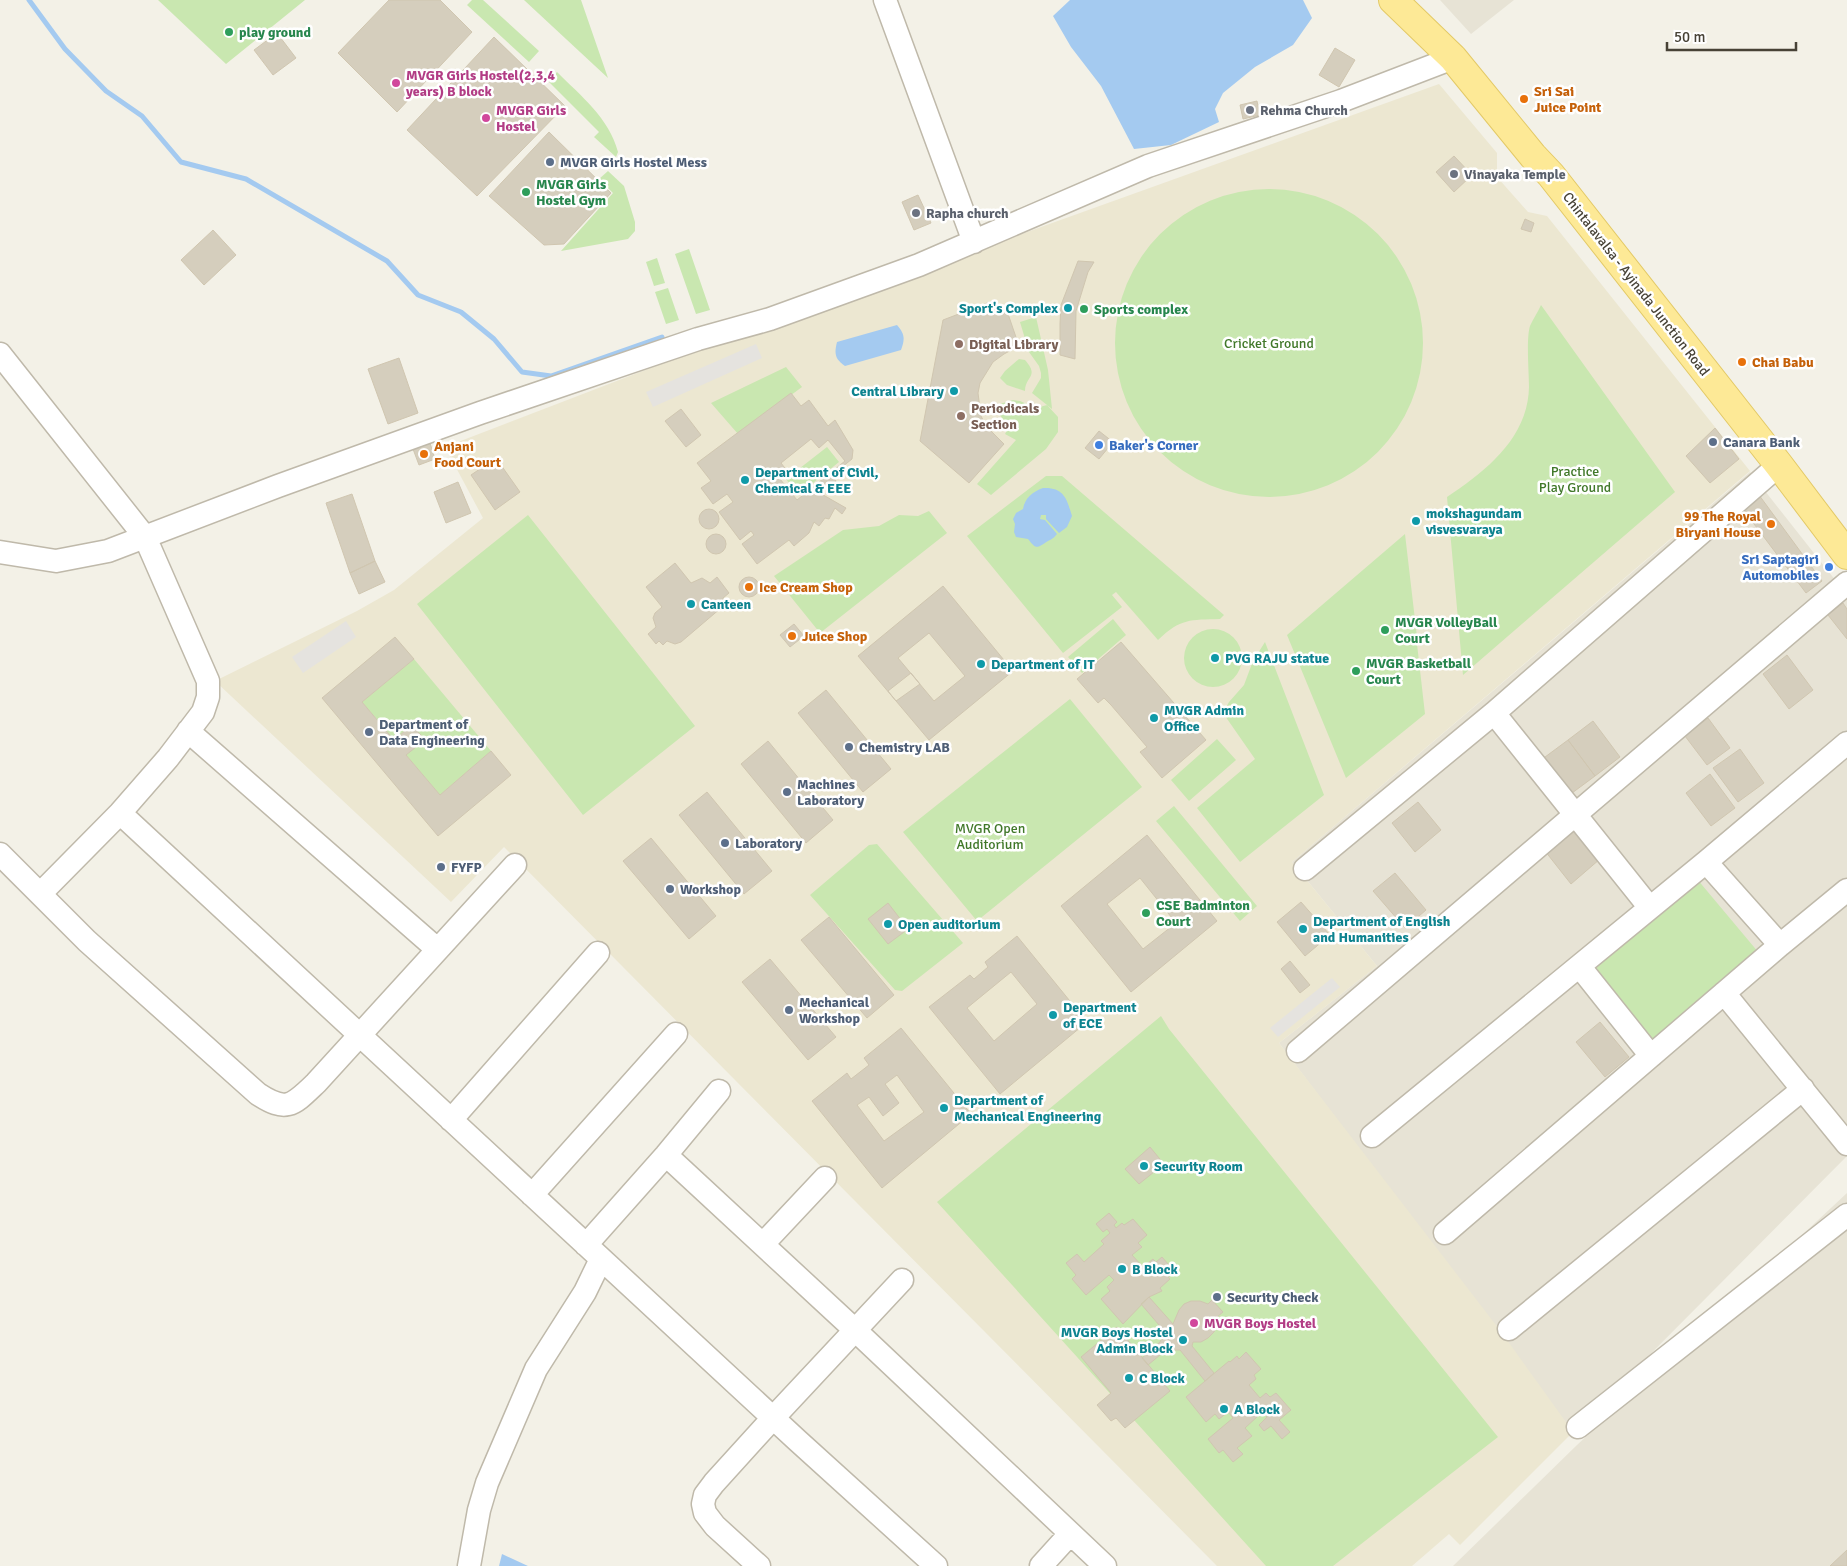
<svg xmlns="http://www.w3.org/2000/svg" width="1847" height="1566" font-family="Signika,sans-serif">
<rect width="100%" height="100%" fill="#f3f1e7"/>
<path fill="#e7e3d5" d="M1440 0H1514L1471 34Z
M1750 472 1847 595V1156L1573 1432 1279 1043 1377 966 1292 862Z
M1847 1193V1566H1453L1577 1445Z"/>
<path fill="#ece7d1" d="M1439 84 1497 153V177L1528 212 1547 216 1750 471 1292 862 1377 966 1279 1043 1502 1333 1573 1432 1460 1545 1449 1534 1412 1566H1217L504 847 451 902 215 681 357 611 394 590 483 518 445 447 674 359Z"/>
<path fill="#c9e7b0" d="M158 0H305L226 64Z
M472 0H483L539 51 529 62 467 5Z
M524 0H581L608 78Z
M557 72C581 96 609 118 618 152L616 157 594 137 599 132 548 81Z
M608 171 624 186 635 222V231L628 239 561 251 613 193 599 179Z
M1115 343a154 154 0 1 1 308 0a154 154 0 1 1-308 0Z
M689 249 710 310 696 314 675 254Z
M657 258 665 283 654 286 646 262Z
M668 288 679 320 666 324 655 292Z
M1541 305 1675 492 1463 675 1447 497C1486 471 1528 438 1529 387 1529 372 1526 339 1530 326 1533 319 1538 312 1541 305Z
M1036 317 1048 370 1052 409 1032 393 1041 378V373L1039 366 1029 352 1020 322Z
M1019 359 1025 360C1040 377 1025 376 1025 391L1007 385 1000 378 1005 371Z
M786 367 802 387 738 434 711 403Z
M1013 400 1020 401 1036 408 1047 405 1058 417V432L1046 449 991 495 977 484 1016 440 1005 434 1009 427 993 406Z
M827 447 839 462 798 495 786 479Z
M1046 476H1062L1224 615 1220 619C1190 620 1181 618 1158 640L1116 592 1112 595 1122 607 1063 653 967 536Z
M929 511 947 533 820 633 774 576 843 530 879 526 899 515 918 516Z
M528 515 695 726 583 815 417 604Z
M1405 534 1417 637 1420 642 1417 644 1425 714 1346 778 1287 635Z
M1113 619 1126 635 1082 673 1068 657Z
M1184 658a29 29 0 1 1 58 0a29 29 0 1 1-58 0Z
M1265 642 1324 795 1240 862 1197 808 1255 759 1223 713 1229 702 1244 685 1253 661Z
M414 659 491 751 440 795 406 755 424 739 412 725 394 740 362 702Z
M1070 699 1142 787 977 921 903 832Z
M1217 739 1236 760 1189 801 1171 780Z
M1174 806 1257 906 1240 921 1156 821Z
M877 844 963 943 902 991 895 990 810 895 869 845Z
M1697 879 1759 953 1651 1043 1590 970Z
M1161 1016 1169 1029 1498 1437 1333 1566H1266L937 1202Z"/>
<path fill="#e5e3df" d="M756 344 762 358 653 407 646 392Z
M346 621 356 637 303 673 292 657Z
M1332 978 1340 987 1278 1037 1270 1028Z"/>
<path fill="#a4caf0" d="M1070 0H1303L1312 18 1293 45 1255 67 1223 93 1215 109 1219 122 1171 145 1134 149 1101 86 1071 47 1053 16Z
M897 325C905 334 905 339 901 350L845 366C835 359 834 354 837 342Z
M1043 488C1064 487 1067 499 1072 516L1067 527 1059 533 1046 519V515H1041L1040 519 1045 520 1057 534C1054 538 1052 539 1048 541 1036 549 1036 549 1028 539L1016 537 1014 532 1015 524 1013 519 1016 513 1023 509C1025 498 1032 492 1043 488Z
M502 1554 528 1566H499Z"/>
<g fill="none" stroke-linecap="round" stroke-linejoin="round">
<path stroke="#a4caf0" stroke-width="5" d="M29 0 65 49 106 91 142 116 181 162 246 179 387 261 418 295 461 312 494 339 522 372 551 376 662 337"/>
</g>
<path fill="#d5cebd" stroke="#d0c6b0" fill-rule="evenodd" d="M389 0H440L472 32 397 112 338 53Z
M277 33 296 58 273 75 254 50Z
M494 37 565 106 477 196 407 130Z
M1335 48 1355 60 1339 87 1319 75Z
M1257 101 1260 115 1243 119 1240 105Z
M549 132 611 193 564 244 544 245 489 196Z
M1454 156 1472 175 1454 192 1436 172Z
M918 195 931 223 914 230 902 202Z
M1525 219 1534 223 1531 232 1521 229Z
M213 230 236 255 204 285 181 260Z
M1078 261 1094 262 1088 272 1076 311 1075 359 1060 355V324L1061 305Z
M990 302 1006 308 1019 346 1004 354 993 362 980 383 978 393 981 416 986 426 1004 444 969 483 920 441 943 320Z
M399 358 418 413 388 424 368 369Z
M791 393 801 406 809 400 828 426 835 420 853 450 852 459 832 475 836 481 833 489 828 488 818 492 846 508 842 514 835 508 829 519 825 518 819 526 814 522 809 533 794 546 789 540 757 564 742 544 754 535 751 531 740 540 719 512 733 502 727 494 713 504 701 488 711 481 697 463ZM811 439 819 448 828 440 845 461 797 500 780 479 788 472 781 463Z
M681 409 701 435 686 447 665 421Z
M1715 428 1739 459 1710 483 1686 456Z
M1099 431 1113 442 1099 459 1085 448Z
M430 443 435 459 419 465 413 449Z
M496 458 520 492 495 510 471 475Z
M458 482 471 513 446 523 434 492Z
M352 494 375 561 350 573 326 503Z
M1759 495 1822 581 1806 593 1742 508Z
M699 519a10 10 0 1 1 20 0a10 10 0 1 1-20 0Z
M706 544a10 10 0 1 1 20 0a10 10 0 1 1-20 0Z
M375 561 385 582 359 594 350 573Z
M675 563 691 583 702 578 710 583 717 577 729 593 723 598 724 602 721 608 681 642 675 644 667 641 663 645 659 641 656 644 648 634 656 627 653 618 655 613 662 607 646 587Z
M739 587a10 10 0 1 1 20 0a10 10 0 1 1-20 0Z
M943 586 1013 671 929 740 858 656ZM929 633 965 676 934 701 898 658Z
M1843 603 1847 609V639L1828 615Z
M794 624 804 636 790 647 780 635Z
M395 637 414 659 362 702 394 740 412 725 425 740 406 755 440 795 491 751 511 775 438 836 322 698Z
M1121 642 1206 740 1162 778 1140 752 1147 747 1111 705 1104 698 1098 703 1077 679Z
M1787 655 1813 690 1789 709 1763 674Z
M911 673 920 684 896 701 888 691Z
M826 690 891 769 863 792 798 713Z
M1708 718 1730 748 1707 765 1685 736Z
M1593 721 1620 757 1595 776 1568 740Z
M1568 740 1595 776 1568 796 1541 760Z
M768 741 833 820 806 843 741 764Z
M1740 749 1764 783 1738 802 1713 768Z
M1710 774 1735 808 1711 826 1686 793Z
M707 792 772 871 744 894 679 815Z
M1418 802 1441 830 1415 852 1392 823Z
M1574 827 1600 859 1571 884 1545 851Z
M1147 835 1217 921 1131 992 1061 906ZM1140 878 1176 923 1143 949 1107 904Z
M651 838 716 916 689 939 623 861Z
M1395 873 1426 910 1405 928 1373 891Z
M1301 902 1330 935 1305 956 1277 922Z
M888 903 908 929 888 944 868 919Z
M829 917 894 995 867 1018 801 940Z
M1017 936 1087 1022 1000 1094 929 1007 970 975 974 979 988 967 985 962ZM1011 972 1037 1004 994 1041 967 1008Z
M770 959 836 1037 808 1060 742 982Z
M1290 961 1310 985 1300 993 1281 969Z
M1600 1022 1629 1057 1605 1077 1576 1042Z
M901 1028 971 1114 882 1188 812 1101 847 1073 851 1079 869 1065 864 1058ZM897 1075 924 1112 884 1141 857 1105 869 1097 883 1116 899 1103 885 1084Z
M1150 1147 1164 1164 1139 1184 1125 1169Z
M1109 1213 1117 1222 1114 1225 1116 1228 1122 1223 1124 1225 1133 1219 1147 1235 1138 1243 1142 1247 1132 1255 1143 1267 1153 1259 1156 1262 1162 1257 1175 1272 1168 1277 1170 1279 1160 1288 1162 1291 1149 1297 1123 1324 1101 1299 1110 1291 1107 1287 1114 1280 1109 1275 1086 1295 1072 1279 1076 1275 1066 1263 1077 1254 1084 1262 1104 1244 1101 1241 1110 1233 1107 1229 1103 1232 1096 1224Z
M1149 1297 1173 1324 1179 1310 1184 1304 1191 1301H1200L1208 1304 1212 1300 1223 1312 1217 1317V1325L1214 1332 1208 1338 1201 1342H1193L1192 1346 1214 1373 1205 1381 1180 1350H1166L1148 1365 1142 1358 1160 1342 1165 1332 1141 1304Z
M1117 1327 1170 1391 1125 1428 1116 1418 1111 1421 1097 1405 1111 1393 1081 1357Z
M1246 1352 1261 1369 1254 1375 1256 1379 1249 1385 1260 1398 1266 1393 1270 1397 1276 1393 1291 1410 1279 1420 1290 1432 1282 1439 1271 1426 1264 1431 1259 1425 1267 1417 1256 1403 1251 1407 1258 1416 1245 1428 1252 1436 1237 1448 1243 1454 1233 1462 1223 1450 1219 1453 1208 1439 1233 1418 1228 1412 1219 1419 1215 1414 1206 1422 1186 1397 1229 1361 1230 1362 1237 1356 1239 1359Z
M1847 1550V1566H1830Z"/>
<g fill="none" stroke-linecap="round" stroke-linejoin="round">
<g stroke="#bfb9aa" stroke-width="25">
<path id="minor" d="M885 0 974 242
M0 354 145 537 208 681V697L203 712 168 758 120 813 40 894
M0 552 56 561 108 551 278 486 480 413 698 339 770 319 919 265 1148 166 1341 101 1453 58
M1494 713 1650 908
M188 731 437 949
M120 813 798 1441 936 1566
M0 854 87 941 258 1094C287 1113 293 1105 316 1083L515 865
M1706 862 1780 945
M1305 869 1494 713 1779 465
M1580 967 1651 1056
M1724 993 1847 1144
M1298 1051 1847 583
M451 1120 598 953
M1372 1136 1706 862 1847 743
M666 1155 855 1330 1105 1566
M532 1195 676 1034
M1445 1233 1780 945 1847 890
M763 1244 825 1178
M586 1245 666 1155 719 1091
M1509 1329 1803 1089
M1578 1427 1847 1215
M469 1566 479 1510 487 1483 536 1369 585 1292 601 1259
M759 1566 715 1526 705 1513 703 1504 705 1495 714 1483 773 1418 902 1280
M1041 1566 1070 1534"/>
</g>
<g stroke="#e3c966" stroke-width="30">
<path id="major" d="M1393 0 1453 58 1533 156 1551 175 1779 465 1847 555"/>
</g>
<use href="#minor" stroke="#fff" stroke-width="22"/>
<use href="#major" stroke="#fde996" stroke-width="28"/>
</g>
<g fill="#2e9e5b" stroke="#fff" stroke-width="2">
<circle cx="229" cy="32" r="5"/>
<circle cx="526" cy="192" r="5"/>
<circle cx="1084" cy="309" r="5"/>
<circle cx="1385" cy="630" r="5"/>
<circle cx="1356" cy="671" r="5"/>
<circle cx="1146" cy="913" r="5"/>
</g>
<g fill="#d1479c" stroke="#fff" stroke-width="2">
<circle cx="396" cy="83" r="5"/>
<circle cx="486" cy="118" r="5"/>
<circle cx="1194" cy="1323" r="5"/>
</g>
<g fill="#e8710a" stroke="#fff" stroke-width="2">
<circle cx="1524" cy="99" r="5"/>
<circle cx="1742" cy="362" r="5"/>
<circle cx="424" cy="454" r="5"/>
<circle cx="1771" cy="524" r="5"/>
<circle cx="749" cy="587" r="5"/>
<circle cx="792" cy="636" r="5"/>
</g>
<g fill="#6b7280" stroke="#fff" stroke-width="2">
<circle cx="1250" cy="110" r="5"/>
<circle cx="1454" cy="174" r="5"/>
<circle cx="916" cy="213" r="5"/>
</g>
<g fill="#5c6f8a" stroke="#fff" stroke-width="2">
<circle cx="550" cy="162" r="5"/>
<circle cx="1713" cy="442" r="5"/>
<circle cx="369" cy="732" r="5"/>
<circle cx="849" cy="747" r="5"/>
<circle cx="787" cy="792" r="5"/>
<circle cx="725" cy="843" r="5"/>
<circle cx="441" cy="867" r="5"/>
<circle cx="670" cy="889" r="5"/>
<circle cx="789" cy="1010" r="5"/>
<circle cx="1217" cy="1297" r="5"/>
</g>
<g fill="#0f9aa8" stroke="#fff" stroke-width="2">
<circle cx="1068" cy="308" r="5"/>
<circle cx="954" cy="391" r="5"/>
<circle cx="745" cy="480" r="5"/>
<circle cx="1416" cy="521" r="5"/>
<circle cx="691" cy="604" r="5"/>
<circle cx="1215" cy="658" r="5"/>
<circle cx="981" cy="664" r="5"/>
<circle cx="1154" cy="718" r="5"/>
<circle cx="888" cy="924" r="5"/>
<circle cx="1303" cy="929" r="5"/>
<circle cx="1053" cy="1015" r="5"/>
<circle cx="944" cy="1108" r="5"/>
<circle cx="1144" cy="1166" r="5"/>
<circle cx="1122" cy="1269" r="5"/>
<circle cx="1183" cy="1340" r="5"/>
<circle cx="1129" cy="1378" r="5"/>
<circle cx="1224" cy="1409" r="5"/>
</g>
<g fill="#8d6e63" stroke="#fff" stroke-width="2">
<circle cx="959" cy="344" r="5"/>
<circle cx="961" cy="416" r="5"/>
</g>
<g fill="#3f7fe0" stroke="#fff" stroke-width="2">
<circle cx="1099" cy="445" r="5"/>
<circle cx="1829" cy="567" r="5"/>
</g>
<g text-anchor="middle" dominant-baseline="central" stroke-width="5" stroke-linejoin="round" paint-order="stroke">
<g font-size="14" font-weight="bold" fill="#27864d" stroke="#fff" text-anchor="start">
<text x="239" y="32">play ground</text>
<text x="536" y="184">MVGR Girls<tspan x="536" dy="16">Hostel Gym</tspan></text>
<text x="1094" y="309">Sports complex</text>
<text x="1395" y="622">MVGR VolleyBall<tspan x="1395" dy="16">Court</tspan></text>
<text x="1366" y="663">MVGR Basketball<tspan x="1366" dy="16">Court</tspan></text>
<text x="1156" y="905">CSE Badminton<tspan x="1156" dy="16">Court</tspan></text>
</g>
<g font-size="14" font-weight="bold" fill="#b23c85" stroke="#fff" text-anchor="start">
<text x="406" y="75">MVGR Girls Hostel(2,3,4<tspan x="406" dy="16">years) B block</tspan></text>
<text x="496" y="110">MVGR Girls<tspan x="496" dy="16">Hostel</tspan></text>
<text x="1204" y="1323">MVGR Boys Hostel</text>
</g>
<g font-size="14" font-weight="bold" fill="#c56008" stroke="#fff" text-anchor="start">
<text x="1534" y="91">Sri Sai<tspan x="1534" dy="16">Juice Point</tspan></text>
<text x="1752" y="362">Chai Babu</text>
<text x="434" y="446">Anjani<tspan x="434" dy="16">Food Court</tspan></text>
<text x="1761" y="516" text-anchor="end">99 The Royal<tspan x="1761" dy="16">Biryani House</tspan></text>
<text x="759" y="587">Ice Cream Shop</text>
<text x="802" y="636">Juice Shop</text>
</g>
<g font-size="14" font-weight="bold" fill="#5b616d" stroke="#fff" text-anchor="start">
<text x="1260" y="110">Rehma Church</text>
<text x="1464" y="174">Vinayaka Temple</text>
<text x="926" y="213">Rapha church</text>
</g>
<g font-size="14" font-weight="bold" fill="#4e5e75" stroke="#fff" text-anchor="start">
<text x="560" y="162">MVGR Girls Hostel Mess</text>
<text x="1723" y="442">Canara Bank</text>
<text x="379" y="724">Department of<tspan x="379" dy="16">Data Engineering</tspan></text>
<text x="859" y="747">Chemistry LAB</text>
<text x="797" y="784">Machines<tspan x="797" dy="16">Laboratory</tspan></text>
<text x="735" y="843">Laboratory</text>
<text x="451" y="867">FYFP</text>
<text x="680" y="889">Workshop</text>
<text x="799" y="1002">Mechanical<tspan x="799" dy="16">Workshop</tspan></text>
<text x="1227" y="1297">Security Check</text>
</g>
<g font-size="14" fill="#474236" stroke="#fff">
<text transform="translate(1636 284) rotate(52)">Chintalavalsa - Ayinada Junction Road</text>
</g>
<g font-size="14" font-weight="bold" fill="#0d838f" stroke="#fff" text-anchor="start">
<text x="1058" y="308" text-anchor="end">Sport's Complex</text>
<text x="944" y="391" text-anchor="end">Central Library</text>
<text x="755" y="472">Department of Civil,<tspan x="755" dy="16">Chemical &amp; EEE</tspan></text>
<text x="1426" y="513">mokshagundam<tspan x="1426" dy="16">visvesvaraya</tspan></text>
<text x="701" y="604">Canteen</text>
<text x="1225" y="658">PVG RAJU statue</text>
<text x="991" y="664">Department of IT</text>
<text x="1164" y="710">MVGR Admin<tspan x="1164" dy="16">Office</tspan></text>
<text x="1313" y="921">Department of English<tspan x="1313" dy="16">and Humanities</tspan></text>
<text x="898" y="924">Open auditorium</text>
<text x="1063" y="1007">Department<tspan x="1063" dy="16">of ECE</tspan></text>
<text x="954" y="1100">Department of<tspan x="954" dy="16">Mechanical Engineering</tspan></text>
<text x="1154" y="1166">Security Room</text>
<text x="1132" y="1269">B Block</text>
<text x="1173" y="1332" text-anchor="end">MVGR Boys Hostel<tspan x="1173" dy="16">Admin Block</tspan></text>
<text x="1139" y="1378">C Block</text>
<text x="1234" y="1409">A Block</text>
</g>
<g font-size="14" fill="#407829" stroke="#fff">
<text x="1269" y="343">Cricket Ground</text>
<text x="1575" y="471">Practice<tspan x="1575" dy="16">Play Ground</tspan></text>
<text x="990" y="828">MVGR Open<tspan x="990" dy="16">Auditorium</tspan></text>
</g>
<g font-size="14" font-weight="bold" fill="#785e54" stroke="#fff" text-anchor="start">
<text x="969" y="344">Digital Library</text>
<text x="971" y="408">Periodicals<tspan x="971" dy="16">Section</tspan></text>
</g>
<g font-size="14" font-weight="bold" fill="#366cbe" stroke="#fff" text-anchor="start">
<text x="1109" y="445">Baker's Corner</text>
<text x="1819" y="559" text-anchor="end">Sri Saptagiri<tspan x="1819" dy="16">Automobiles</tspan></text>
</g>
</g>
<path d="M1667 42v8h129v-8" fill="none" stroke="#474236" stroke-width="2.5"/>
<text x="1674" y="42" font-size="15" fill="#474236" stroke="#ffffff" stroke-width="4" paint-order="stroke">50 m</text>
</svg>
